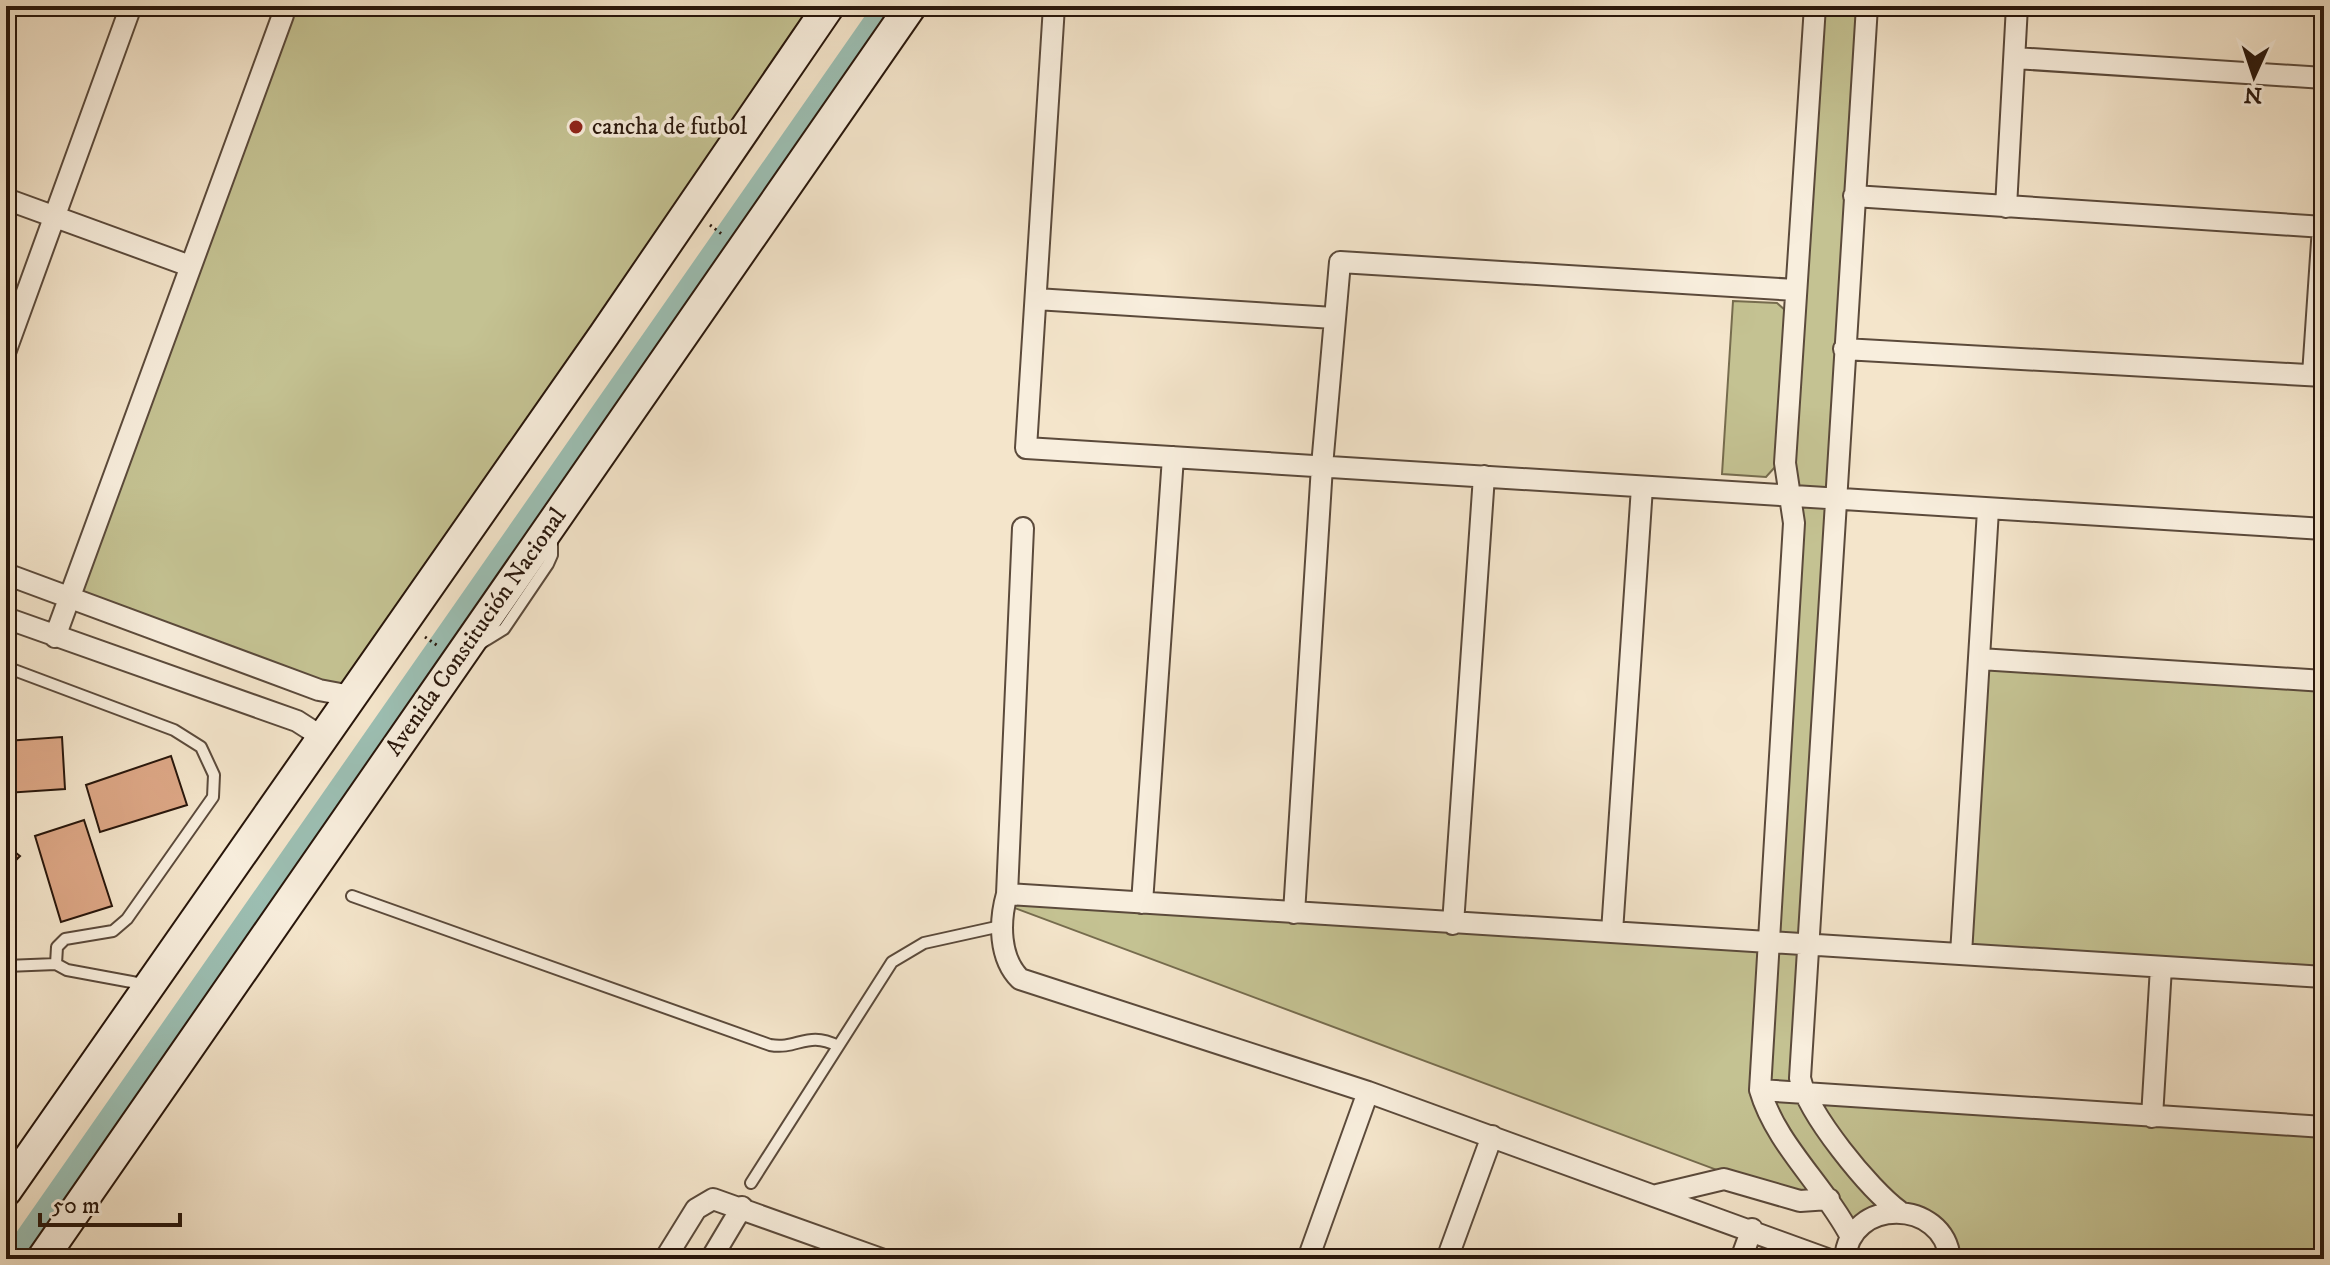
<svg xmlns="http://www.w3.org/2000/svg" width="2330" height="1265" font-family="'IM FELL DW Pica',serif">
<rect width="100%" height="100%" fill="#f4e5cb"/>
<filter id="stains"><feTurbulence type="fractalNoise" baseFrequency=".0025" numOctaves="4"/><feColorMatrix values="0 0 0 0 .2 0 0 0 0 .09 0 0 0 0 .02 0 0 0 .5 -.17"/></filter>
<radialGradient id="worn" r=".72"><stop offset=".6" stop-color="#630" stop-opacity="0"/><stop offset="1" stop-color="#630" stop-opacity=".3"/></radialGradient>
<path fill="#c4c292" stroke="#766c4e" stroke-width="2" d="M282 6H826L351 696 69 597Z
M1815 6H1868L1802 1087 2324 1127V1259H1977L1949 1252 1931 1223 1899 1211 1851 1237 1833 1206 1800 1201 1004 904 1007 894 1770 942 1794 523 1785 463Z
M1733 301 1777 303 1786 311 1775 467 1766 477 1722 474Z
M1980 659 2324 681V976L1961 954Z"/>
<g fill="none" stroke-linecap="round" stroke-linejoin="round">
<path stroke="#9cbfb3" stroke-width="20" d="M10 1259 884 6"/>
</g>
<path fill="#dda786" stroke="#28160b" stroke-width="2" d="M62 737 65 789 6 793V741Z
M171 756 187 805 100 832 86 785Z
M84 820 112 906 61 922 35 836Z
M6 845 20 856 6 870Z"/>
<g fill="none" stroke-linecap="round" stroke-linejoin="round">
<g stroke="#5b4a3b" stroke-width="14">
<path id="service" d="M478 645 504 629 548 564 552 555V538
M6 667 174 730 201 747 214 775 213 797 127 919 113 931 65 939 57 947 56 964 67 970 148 985
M352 896 770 1045C798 1050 807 1030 838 1046
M6 966 56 964
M751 1183 892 962 924 943 1001 926"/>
</g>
<g stroke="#5b4a3b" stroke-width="24">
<path id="minor" d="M1054 6 1026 448 2324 529
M1815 6 1785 463 1794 523 1760 1090C1776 1145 1825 1186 1851 1237
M1867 6 1800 1078C1808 1114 1869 1189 1899 1211
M2015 58 2324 78
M1854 196 2324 227
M6 199 190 266
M2006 207 2017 6
M1036 299 1334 318
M1844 349 2324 376
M6 350 131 6
M2313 375 2323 227
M6 574 319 690 351 696
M6 618 297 721 322 737
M55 637 283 15 282 6
M1980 659 2324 681
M1007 894 1023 528
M1142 903 1173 457
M1294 913 1322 466 1340 262 1796 290
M1453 924 1484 476
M1612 932 1642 487
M1961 954 1988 510
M1760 1090 2324 1127
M2152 1117 2161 967
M1657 1195 1724 1179 1800 1201 1829 1199
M665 1259 696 1209 713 1199 881 1259
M711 1259 742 1207
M1308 1259 1368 1092
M1447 1259 1492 1136
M1741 1259 1752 1229
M1827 1259 1368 1092 1020 979C999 958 999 922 1007 894L2324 977
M1845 1259C1849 1197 1944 1198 1950 1259"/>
</g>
<g stroke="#28160b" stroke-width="34">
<path id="secondary" d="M6 1191 604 335 829 6
M42 1259 911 6"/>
</g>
<path stroke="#28160b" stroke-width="3" stroke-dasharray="2 4" stroke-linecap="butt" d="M710 225 723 235
M425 637 438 646"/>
<use href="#service" stroke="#f8eedd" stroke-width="10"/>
<use href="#minor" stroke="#f8eedd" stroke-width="20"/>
<use href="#secondary" stroke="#f8eedd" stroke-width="30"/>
</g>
<circle fill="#8f2418" stroke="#f8eedd" stroke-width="3" cx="576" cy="127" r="8"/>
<g text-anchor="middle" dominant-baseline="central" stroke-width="7" stroke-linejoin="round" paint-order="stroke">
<g font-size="24" fill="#28160b" stroke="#f8eedd" text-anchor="start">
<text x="592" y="127">cancha de futbol</text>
</g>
<g font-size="24" fill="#28160b" stroke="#f8eedd">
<text transform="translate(476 632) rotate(-55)">Avenida Constitución Nacional</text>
</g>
</g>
<rect width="2330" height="1265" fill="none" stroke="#f4e5cb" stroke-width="32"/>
<rect x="8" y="8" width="2314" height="1249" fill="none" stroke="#28160b" stroke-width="4"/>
<rect x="16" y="16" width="2298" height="1233" fill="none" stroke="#28160b" stroke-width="2"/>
<g transform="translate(2254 76) rotate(183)" stroke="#f8eedd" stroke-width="6" paint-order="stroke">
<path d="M0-6L14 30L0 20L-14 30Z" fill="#28160b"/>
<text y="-12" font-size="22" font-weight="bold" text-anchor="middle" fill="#28160b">N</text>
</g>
<path d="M40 1213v12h140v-12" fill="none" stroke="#28160b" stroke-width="4"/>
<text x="52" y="1213" font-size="24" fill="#28160b" stroke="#f8eedd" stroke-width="6" paint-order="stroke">50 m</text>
<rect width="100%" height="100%" filter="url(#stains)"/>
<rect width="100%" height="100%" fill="url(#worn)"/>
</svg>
